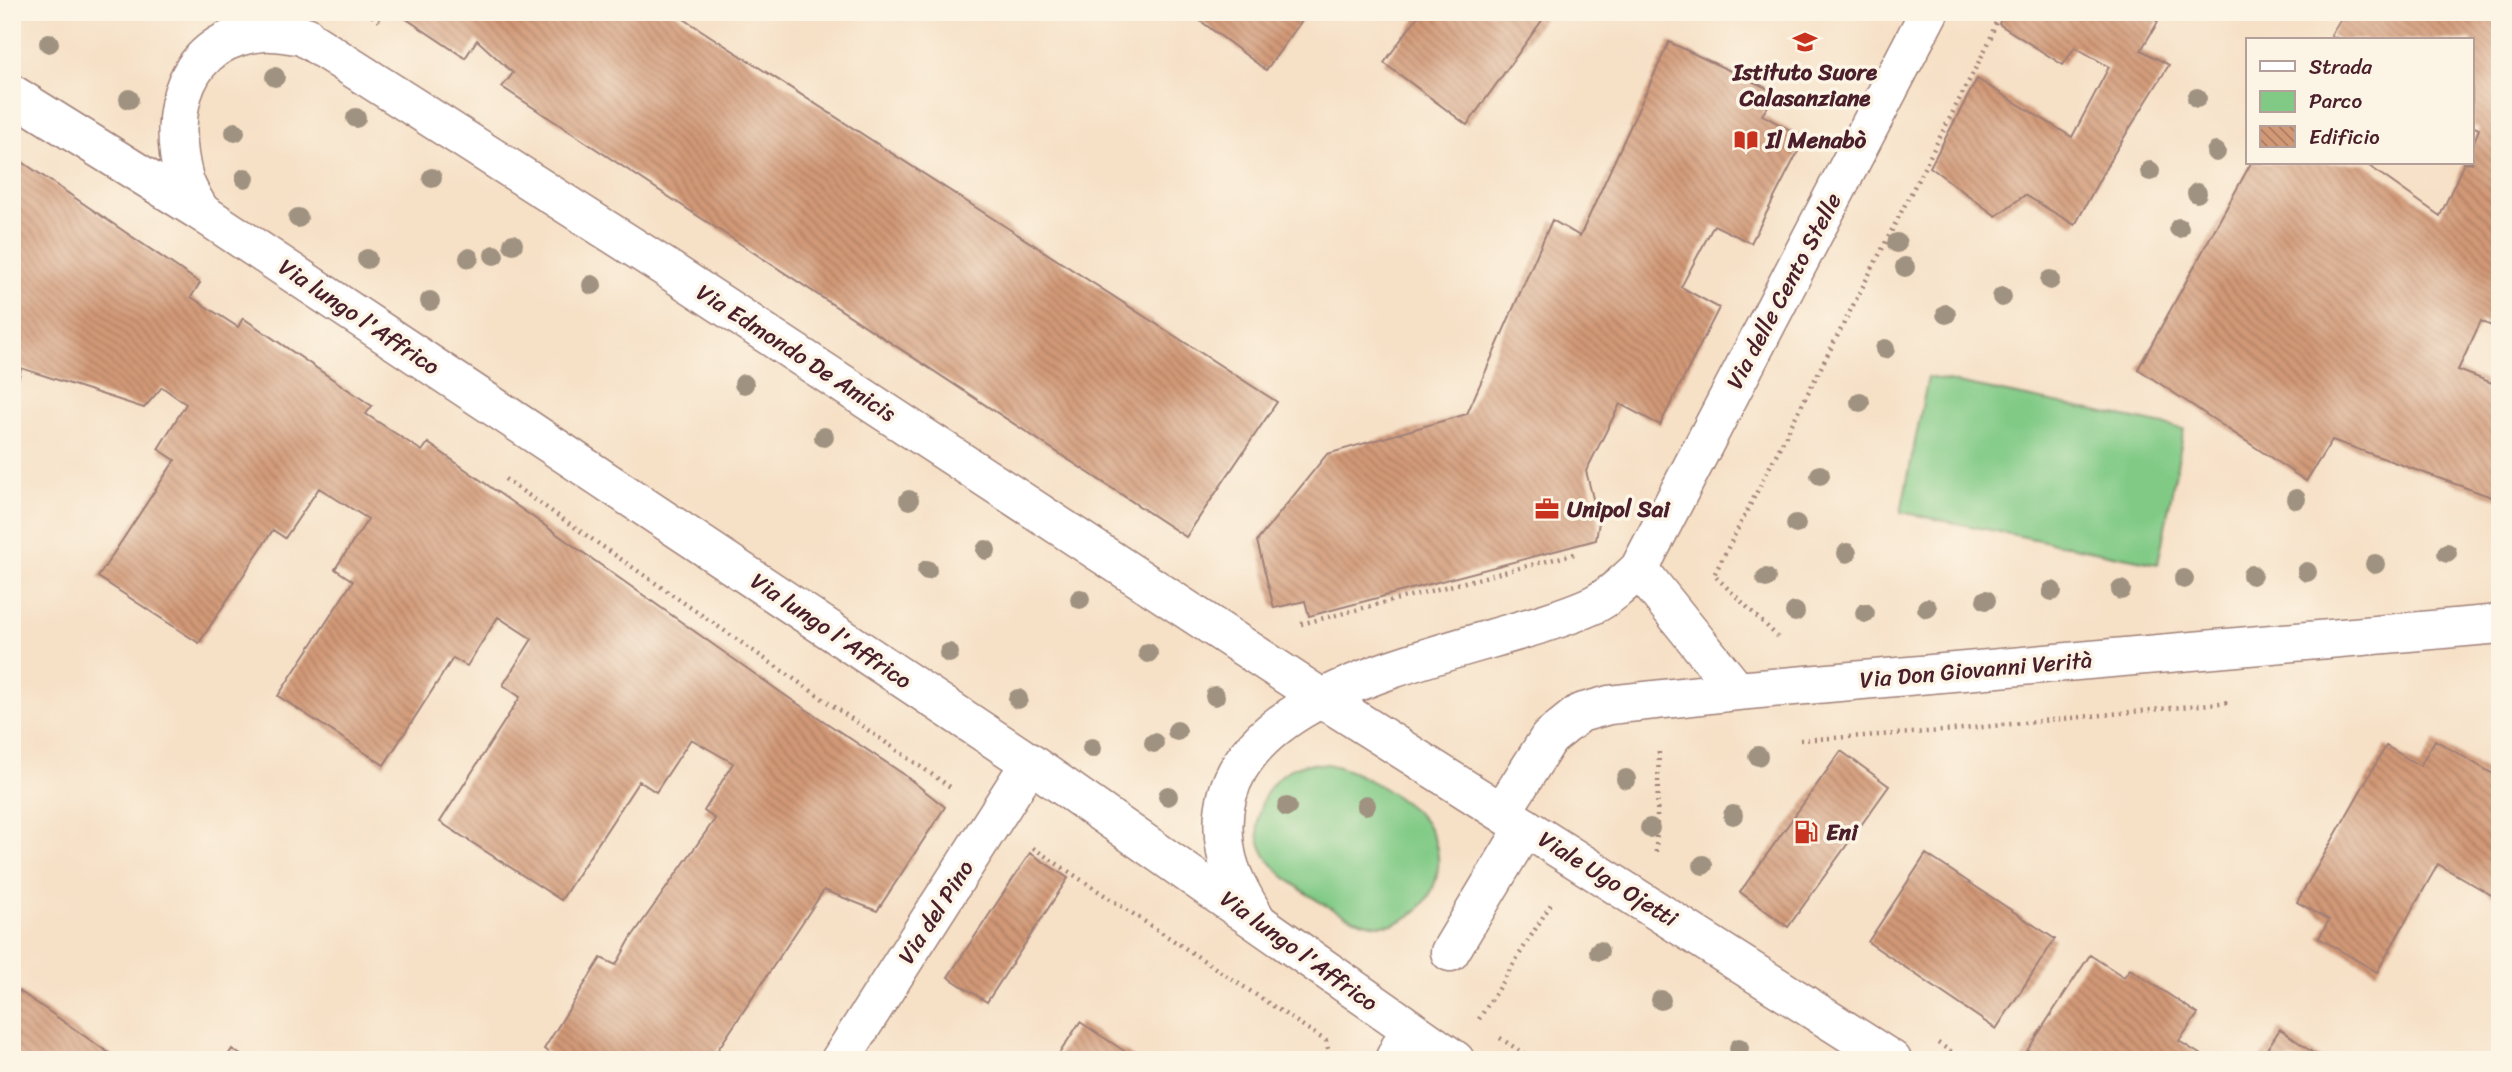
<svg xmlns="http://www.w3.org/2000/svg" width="2512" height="1072" font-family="Sriracha,sans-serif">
<defs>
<pattern id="building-back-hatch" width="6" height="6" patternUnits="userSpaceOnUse" patternTransform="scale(1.75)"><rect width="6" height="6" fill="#d29977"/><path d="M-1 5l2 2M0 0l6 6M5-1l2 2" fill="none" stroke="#ac7c62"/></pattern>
</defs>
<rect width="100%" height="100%" fill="#fcf5e5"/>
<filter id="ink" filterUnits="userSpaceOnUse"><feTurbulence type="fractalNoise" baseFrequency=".0143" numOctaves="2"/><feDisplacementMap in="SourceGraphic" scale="14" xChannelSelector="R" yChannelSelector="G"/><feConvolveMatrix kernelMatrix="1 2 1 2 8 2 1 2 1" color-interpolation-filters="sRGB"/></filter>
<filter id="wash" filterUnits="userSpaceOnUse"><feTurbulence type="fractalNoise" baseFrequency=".00686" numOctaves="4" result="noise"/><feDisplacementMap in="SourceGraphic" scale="28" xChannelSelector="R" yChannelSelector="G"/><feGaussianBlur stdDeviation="1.57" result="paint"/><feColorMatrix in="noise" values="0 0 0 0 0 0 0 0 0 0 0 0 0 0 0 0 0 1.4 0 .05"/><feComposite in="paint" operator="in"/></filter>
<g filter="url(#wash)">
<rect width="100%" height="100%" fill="#f6e0c6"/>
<path fill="#81ca86" stroke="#667458" stroke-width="2" d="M1928 377 2184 429 2158 564 1901 512Z
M1327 764C1357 770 1391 791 1415 811 1453 845 1443 905 1396 923 1363 936 1283 884 1266 856 1246 823 1264 776 1301 765 1308 763 1319 764 1327 764Z"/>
<g id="blocks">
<path fill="url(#building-back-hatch)" d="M396 12H673L1277 402 1186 537 502 87 513 73 477 40 465 58Z
M1203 12H1308L1266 70 1198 19Z
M1421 12H1548L1467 125 1384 63Z
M2003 12H2144L2158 22 2141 50 2169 65 2110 160 2075 225 2025 195 1996 216 1930 167 1977 79 2072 137 2109 67 2075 47 2063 65 1999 24Z
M2345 12H2500V199L2495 207 2500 209V330L2481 321 2458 370 2500 386V500L2332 440 2306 481 2138 369 2251 163H2365L2440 216 2464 163H2472V146L2479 129 2472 126V40H2340L2331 35Z
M1669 42 1777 93 1762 115 1805 138 1751 243 1714 225 1681 287 1719 308 1660 425 1620 404 1586 471 1599 522 1596 540 1309 616 1305 601 1274 608 1257 541 1327 454 1467 414 1552 220 1580 236Z
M12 155 200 283 191 297 238 327 243 318 372 406 366 414 422 451 428 443 786 696 902 773 945 807 877 911 824 890 711 1060H558L544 1049 601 958 616 965 631 938 715 819 704 811 733 763 691 739 656 792 639 781 561 900 440 822 520 697 503 685 532 639 498 617 467 666 453 658 384 765 278 696 353 581 335 569 368 519 319 488 285 538 273 530 199 643 98 577 175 460 158 449 186 404 162 387 144 408 21 368 12 406Z
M2435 740 2500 778V900L2438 864 2377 972 2319 938 2329 920 2297 902 2386 746 2420 766Z
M1841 751 1889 786 1788 927 1740 892Z
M1030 853 1068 878 987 1002 948 977Z
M1926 854 2055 939 1996 1029 1868 942Z
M2090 955 2124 977 2130 969 2198 1014 2179 1041 2209 1060H2021Z
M15 988 119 1060H12Z
M1080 1022 1138 1060H1055Z
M2280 1029 2323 1060H2260Z
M232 1049 248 1060H225Z"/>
</g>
</g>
<g filter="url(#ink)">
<use href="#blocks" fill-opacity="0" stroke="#a08078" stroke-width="2"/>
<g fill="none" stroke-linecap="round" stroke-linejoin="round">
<g stroke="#a08078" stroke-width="41">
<path id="minor" d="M201 212C195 202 187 190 184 179 166 112 183 39 263 32 277 31 293 35 306 36
M1639 569 1737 691
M1502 812 1549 738 1580 713 1609 705 1737 691 2500 624
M1256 919C1244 898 1230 876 1226 852 1193 679 1485 655 1593 605 1610 597 1625 582 1639 569L1929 12
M1450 952 1525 827
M840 1060 1030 763
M1394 1060 1409 1029"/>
</g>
<g stroke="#a08078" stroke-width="41">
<path id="major" d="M265 12 663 266 1323 699 1892 1060
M12 94 201 212 1030 763 1455 1060"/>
</g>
<path stroke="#a08078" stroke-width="4.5" stroke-dasharray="2 5" stroke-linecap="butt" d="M366 12 381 22
M505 479 953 789
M1301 624 1578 553
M1778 637 1714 575 1990 40 1999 12
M1800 740 1943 731 2230 702
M1033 848 1326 1041 1329 1053 1326 1060
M1656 852 1659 749
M1479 1019 1551 904 1554 906
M1500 1038 1534 1060
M1938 1043 1964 1060"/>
<use href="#minor" stroke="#fff" stroke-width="38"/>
<use href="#major" stroke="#fff" stroke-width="38"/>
</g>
<g fill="#a09280">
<circle cx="49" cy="43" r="10"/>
<circle cx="275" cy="77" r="10"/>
<circle cx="2197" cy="98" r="10"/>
<circle cx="129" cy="99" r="10"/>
<circle cx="356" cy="118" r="10"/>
<circle cx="235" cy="132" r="10"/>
<circle cx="2216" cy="152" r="10"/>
<circle cx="2150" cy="171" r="10"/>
<circle cx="245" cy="178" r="10"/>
<circle cx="432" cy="178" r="10"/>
<circle cx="2197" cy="193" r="10"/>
<circle cx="298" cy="218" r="10"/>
<circle cx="2179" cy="228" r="10"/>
<circle cx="1897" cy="243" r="10"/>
<circle cx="513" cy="244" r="10"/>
<circle cx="494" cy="255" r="10"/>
<circle cx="469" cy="258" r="10"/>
<circle cx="367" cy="259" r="10"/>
<circle cx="1905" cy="267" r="10"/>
<circle cx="2050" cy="280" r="10"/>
<circle cx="592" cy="285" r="10"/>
<circle cx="2002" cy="297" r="10"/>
<circle cx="430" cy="301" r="10"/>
<circle cx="1946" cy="314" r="10"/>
<circle cx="1885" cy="349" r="10"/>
<circle cx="744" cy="384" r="10"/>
<circle cx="1860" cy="402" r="10"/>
<circle cx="824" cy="437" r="10"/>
<circle cx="1820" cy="475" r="10"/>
<circle cx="2296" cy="499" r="10"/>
<circle cx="909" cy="500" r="10"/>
<circle cx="1796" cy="524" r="10"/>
<circle cx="986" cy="550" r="10"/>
<circle cx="1847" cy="553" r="10"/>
<circle cx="2447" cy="553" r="10"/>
<circle cx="2375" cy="564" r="10"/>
<circle cx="927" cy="570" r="10"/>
<circle cx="2307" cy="572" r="10"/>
<circle cx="2252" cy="575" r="10"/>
<circle cx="1766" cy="578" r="10"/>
<circle cx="2184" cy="579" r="10"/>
<circle cx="2121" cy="590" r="10"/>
<circle cx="2052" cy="591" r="10"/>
<circle cx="1080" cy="599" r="10"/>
<circle cx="1986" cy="600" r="10"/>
<circle cx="1927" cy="608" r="10"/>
<circle cx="1795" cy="612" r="10"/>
<circle cx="1865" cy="613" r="10"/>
<circle cx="949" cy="653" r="10"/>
<circle cx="1148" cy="653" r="10"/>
<circle cx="1215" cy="696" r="10"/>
<circle cx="1018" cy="699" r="10"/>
<circle cx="1177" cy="731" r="10"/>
<circle cx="1154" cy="743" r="10"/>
<circle cx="1092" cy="748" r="10"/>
<circle cx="1758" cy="756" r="10"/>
<circle cx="1626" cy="779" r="10"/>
<circle cx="1168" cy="796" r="10"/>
<circle cx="1366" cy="805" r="10"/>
<circle cx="1287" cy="807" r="10"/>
<circle cx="1733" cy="815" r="10"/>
<circle cx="1650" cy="828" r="10"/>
<circle cx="1703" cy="865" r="10"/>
<circle cx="1599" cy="951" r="10"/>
<circle cx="1661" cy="1000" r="10"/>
<circle cx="1739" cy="1048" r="10"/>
</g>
</g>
<defs>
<g id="school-bare" transform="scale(1.89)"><path d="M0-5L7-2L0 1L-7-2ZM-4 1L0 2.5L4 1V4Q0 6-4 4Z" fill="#c8321e" stroke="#fcf5e5" stroke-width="2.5" paint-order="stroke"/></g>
<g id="library-bare" transform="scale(1.89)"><path d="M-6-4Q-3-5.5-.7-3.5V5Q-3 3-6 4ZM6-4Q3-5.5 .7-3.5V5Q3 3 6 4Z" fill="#c8321e" stroke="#fcf5e5" stroke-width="2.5" paint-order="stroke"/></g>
<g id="office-bare" transform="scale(1.89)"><path d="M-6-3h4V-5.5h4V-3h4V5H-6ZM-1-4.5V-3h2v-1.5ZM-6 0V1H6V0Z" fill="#c8321e" stroke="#fcf5e5" stroke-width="2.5" paint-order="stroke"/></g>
<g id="fuel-bare" transform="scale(1.89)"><path d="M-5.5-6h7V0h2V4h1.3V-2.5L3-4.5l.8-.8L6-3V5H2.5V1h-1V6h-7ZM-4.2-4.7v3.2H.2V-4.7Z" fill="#c8321e" stroke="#fcf5e5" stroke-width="2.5" paint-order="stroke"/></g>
</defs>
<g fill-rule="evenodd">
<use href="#school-bare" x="1805" y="42"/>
<use href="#library-bare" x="1746" y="140"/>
<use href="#office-bare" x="1547" y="509"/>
<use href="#fuel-bare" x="1806" y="832"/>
</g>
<g text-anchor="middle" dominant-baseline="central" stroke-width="7" stroke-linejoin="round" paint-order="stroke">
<g font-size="23" font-weight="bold" fill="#4a1f2b" stroke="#fcf5e5" text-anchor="start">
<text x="1805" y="72" text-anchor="middle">Istituto Suore<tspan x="1805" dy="26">Calasanziane</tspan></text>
<text x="1766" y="140">Il Menabò</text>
<text x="1567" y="509">Unipol Sai</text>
<text x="1826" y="832">Eni</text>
</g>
<g font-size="23" fill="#4a1f2b" stroke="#fcf5e5">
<text transform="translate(1784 291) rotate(-62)">Via delle Cento Stelle</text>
<text transform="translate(359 317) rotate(34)">Via lungo l'Affrico</text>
<text transform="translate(796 353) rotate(33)">Via Edmondo De Amicis</text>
<text transform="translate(831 631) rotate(34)">Via lungo l'Affrico</text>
<text transform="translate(1976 670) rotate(-5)">Via Don Giovanni Verità</text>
<text transform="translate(1608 879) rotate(32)">Viale Ugo Ojetti</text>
<text transform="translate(936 912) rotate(-57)">Via del Pino</text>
<text transform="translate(1299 951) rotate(36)">Via lungo l'Affrico</text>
</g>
</g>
<rect width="2512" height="1072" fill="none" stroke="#fcf5e5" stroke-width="42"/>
<rect x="2246" y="38" width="228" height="126" fill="#fcf5e5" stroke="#b59f9b" stroke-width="2"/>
<rect x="2260" y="61" width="35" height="10" fill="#ffffff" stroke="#b59f9b" stroke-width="2"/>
<text x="2309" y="74" font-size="21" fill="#4a1f2b">Strada</text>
<rect x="2260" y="91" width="35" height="21" fill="#81ca86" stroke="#b59f9b" stroke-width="2"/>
<text x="2309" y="108" font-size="21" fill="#4a1f2b">Parco</text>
<rect x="2260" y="126" width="35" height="21" fill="url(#building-back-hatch)" stroke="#b59f9b" stroke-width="2"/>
<text x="2309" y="144" font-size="21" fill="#4a1f2b">Edificio</text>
</svg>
